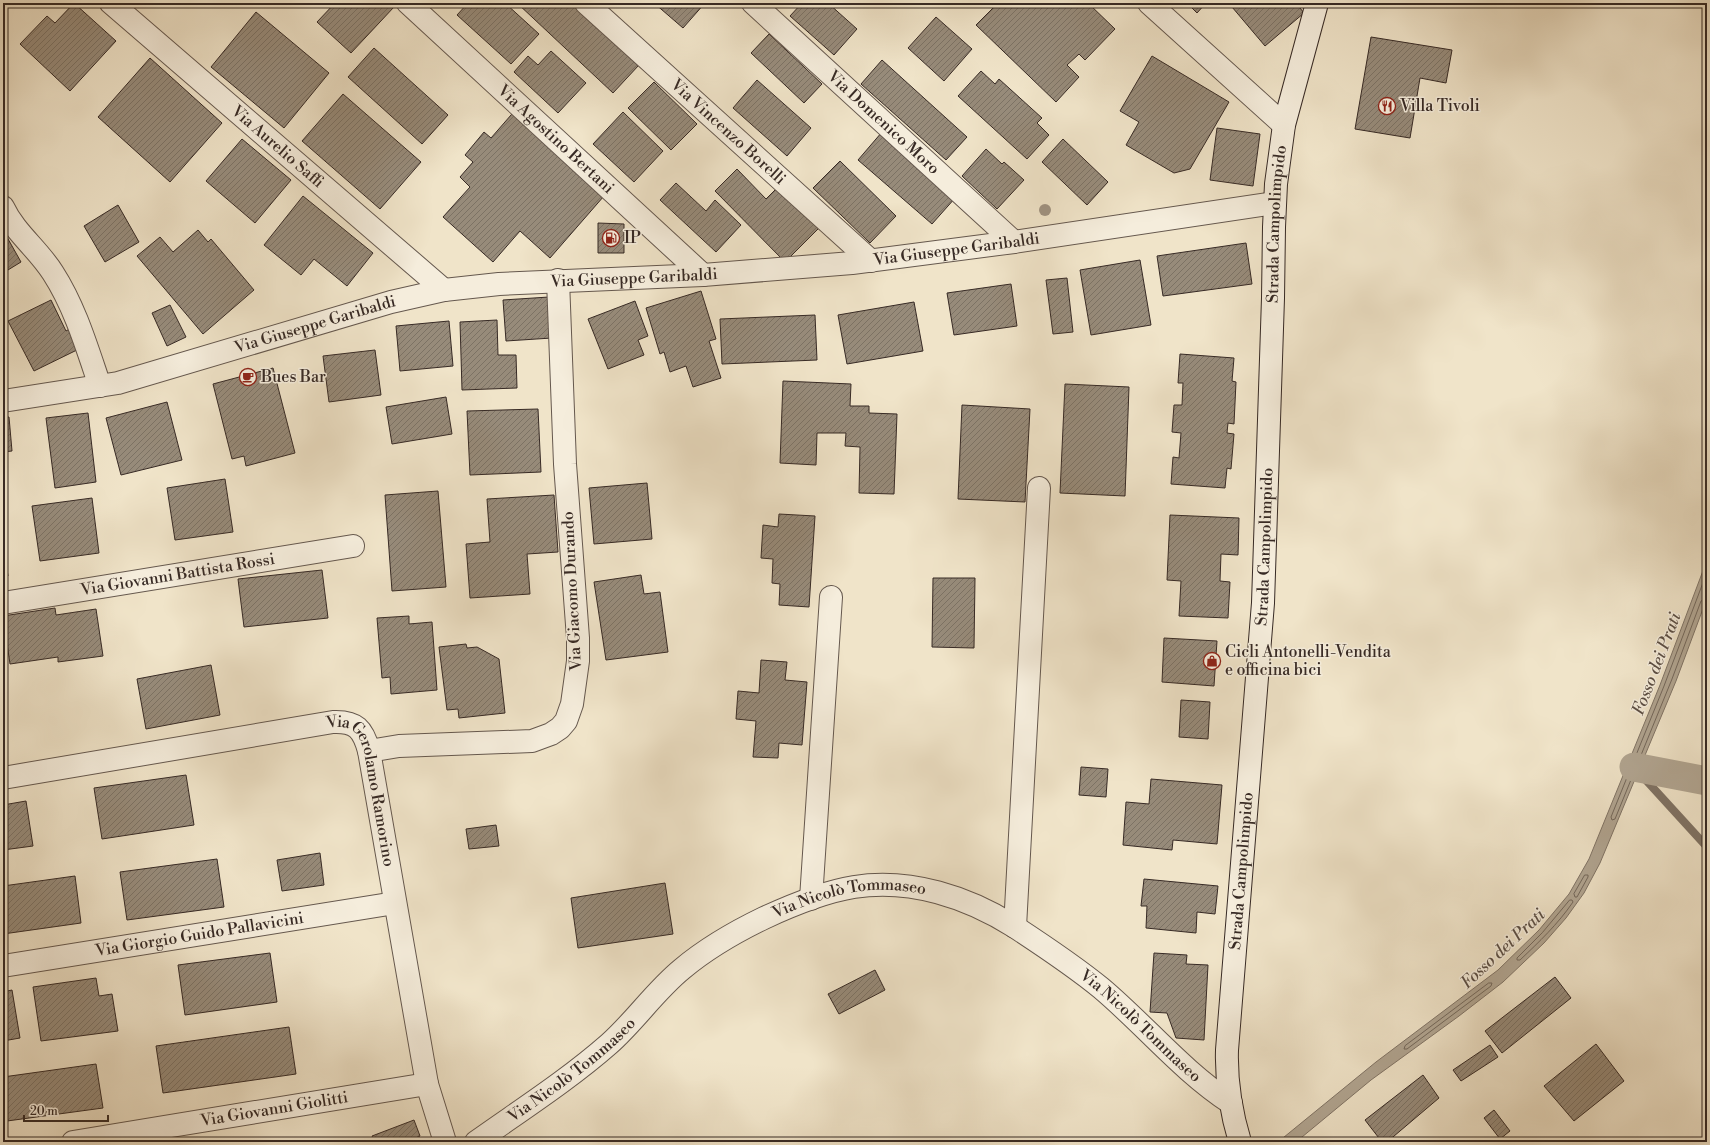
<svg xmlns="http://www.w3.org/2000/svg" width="1710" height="1145" font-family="'Libre Bodoni',serif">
<defs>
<pattern id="building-hatch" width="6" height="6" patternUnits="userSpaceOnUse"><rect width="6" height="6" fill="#978b7a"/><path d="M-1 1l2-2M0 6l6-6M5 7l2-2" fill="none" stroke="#7c7264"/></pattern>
</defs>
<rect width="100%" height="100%" fill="#f0e4c9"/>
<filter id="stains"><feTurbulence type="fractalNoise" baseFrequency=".005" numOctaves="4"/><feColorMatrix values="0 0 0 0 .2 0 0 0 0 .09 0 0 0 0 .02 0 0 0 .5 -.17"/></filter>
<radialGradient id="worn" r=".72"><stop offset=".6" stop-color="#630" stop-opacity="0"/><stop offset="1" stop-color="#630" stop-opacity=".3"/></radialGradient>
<path fill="#b1a591" stroke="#807466" d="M1707 560V598L1676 681 1600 863 1584 893 1566 918 1544 943 1503 982 1459 1016 1371 1080 1296 1142H1278L1376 1062 1498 970 1539 930 1569 894 1589 859 1660 685Z"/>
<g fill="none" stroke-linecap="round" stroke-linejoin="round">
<path stroke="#74685b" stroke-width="1" d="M1707 572 1664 686 1611 817 1612 820 1615 819 1672 679 1701 601 1707 598
M1585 875H1588V877L1577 897H1575L1574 894Z
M1570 900H1572L1573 902C1558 924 1539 942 1520 960H1517V958L1542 933Z
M1489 983H1492L1491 986 1407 1049H1404L1405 1046Z"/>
<path stroke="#807466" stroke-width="8" d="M1634 767 1707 847"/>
<path stroke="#b1a591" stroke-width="29" d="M1634 767 1707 781"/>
</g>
<path fill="url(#building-hatch)" stroke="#372a25" d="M74 3 116 41 70 91 20 44 47 16 55 23Z
M335 3H390L394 7 351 53 317 22Z
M468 3H505L539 34 511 64 457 15Z
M517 3H573L639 65 613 93Z
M654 3H705L683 28Z
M802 3H828L857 29 834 55 790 16Z
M998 3H1088L1115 29 1085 60 1079 54 1067 65 1079 77 1056 102 976 25Z
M1187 3H1206L1197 13Z
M1237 3H1296L1304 13 1265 46 1232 7Z
M256 12 329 73 284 128 211 67Z
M936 17 972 49 944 81 908 48Z
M769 34 822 84 804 103 751 53Z
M1371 37 1452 50 1446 83 1420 78 1410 138 1355 129Z
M374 48 448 115 422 144 348 77Z
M551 51 586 83 558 113 514 72 528 56 538 65Z
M1152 56 1229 102 1190 169 1174 173 1126 145 1139 122 1120 111Z
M150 58 222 123 170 182 98 117Z
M882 60 967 137 946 160 861 84Z
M981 71 995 84 999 79 1042 118 1037 123 1049 135 1027 159 958 96Z
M757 80 811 128 787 156 733 108Z
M654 82 697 124 671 150 628 108Z
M343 94 421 162 380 209 302 141Z
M518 107 604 196 550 258 520 231 493 262 443 217 470 187 460 177 473 162 465 155 484 132 491 138Z
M623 112 663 151 634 182 593 144Z
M1217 128 1260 134 1253 186 1210 180Z
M882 132 956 197 932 224 858 160Z
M242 139 291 180 255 223 206 181Z
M1063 139 1108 182 1087 205 1042 162Z
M986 149 1002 164 1004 162 1024 180 997 209 962 176Z
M840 161 896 216 870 243 813 188Z
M737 169 766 199 780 185 821 226 785 262 715 191Z
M676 183 706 211 715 200 741 225 716 252 660 200Z
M303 196 373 253 347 286 314 259 301 275 264 245Z
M118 205 139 242 105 262 84 226Z
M598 223 624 224V253H598Z
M3 230 21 262 3 273Z
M198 230 208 242 211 239 254 290 203 334 137 256 160 237 173 252Z
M1246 243 1252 284 1163 296 1157 256Z
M1140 260 1151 325 1091 335 1080 270Z
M1067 278 1073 332 1053 334 1046 280Z
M1011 284 1017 326 954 335 947 293Z
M701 291 716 339 709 341 721 378 693 387 686 366 670 372 664 352 660 354 646 308Z
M549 297 552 338 506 341 503 300Z
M51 300 66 331 71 328 81 348 34 371 8 321Z
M635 301 648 336 638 340 644 355 608 369 588 319Z
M914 302 923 351 847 364 838 315Z
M170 305 186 337 167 346 152 313Z
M815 315 817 360 722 364 720 319Z
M497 320 498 355H516L517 388 462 390 460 322Z
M449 321 453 366 400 371 396 326Z
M375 350 381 395 329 402 323 356Z
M1180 354 1234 358 1232 381 1236 382 1234 424 1228 423 1227 433 1234 434 1231 469 1227 468 1225 488 1171 484 1173 457 1179 458 1181 433 1172 432 1174 405H1182L1183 383H1178Z
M273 368 295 453 246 466 244 456 232 459 213 384Z
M783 381 851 384 850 406H869V413L897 414 894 494 859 493 860 447 845 446 846 433H817L816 465 780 463Z
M1065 384 1129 387 1125 496 1060 493Z
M446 397 452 434 392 444 386 407Z
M167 402 182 460 121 475 106 418Z
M962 405 1030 409 1025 502 958 499Z
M538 409 541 472 470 475 467 411Z
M88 413 96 482 55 488 46 418Z
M3 417H9L12 451 3 452Z
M225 479 233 532 175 540 167 488Z
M647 483 652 539 594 544 589 488Z
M438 491 446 587 392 591 385 495Z
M554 495 558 552 527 554 530 594 470 598 466 544 490 542 487 499Z
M92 498 99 553 40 561 32 506Z
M779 514 815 516 809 607 779 605 780 584 772 583 773 559 761 558 763 525 778 527Z
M1170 515 1239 518 1238 555 1221 554 1220 581 1230 582 1228 618 1179 616 1181 581 1167 580Z
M3 542 8 576H3Z
M322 570 328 618 244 627 238 579Z
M641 575 644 594 660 592 668 652 606 660 594 582Z
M933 578H975L974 648 932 647Z
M55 608 56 615 96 609 103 656 58 662V657L10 664 3 616Z
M409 616V624L432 622 437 690 391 694 390 677 382 678 377 618Z
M1164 638 1217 641 1214 686 1162 682Z
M466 644 467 648 477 647 499 659 505 713 459 718 458 709 447 710 439 647Z
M761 660 787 662 785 680 807 682 802 745 779 743 778 758 753 757 756 721 736 719 738 691 759 693Z
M211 665 220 715 146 729 137 679Z
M1181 700 1210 702 1208 739 1179 737Z
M1081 767 1108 769 1106 797 1079 795Z
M186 775 194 825 102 839 94 788Z
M1151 779 1222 785 1217 844 1173 840 1172 850 1123 845 1126 802 1149 804Z
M26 801 33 846 3 850V805Z
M496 825 499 846 469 849 466 829Z
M320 853 324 885 282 891 277 860Z
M217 859 224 907 127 920 120 872Z
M75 876 81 923 3 934V886Z
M1144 879 1218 886 1215 914 1197 912 1196 933 1146 928 1147 906H1141Z
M665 883 673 934 578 948 571 898Z
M270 953 277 1002 185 1015 178 965Z
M1154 953 1187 955 1186 964 1208 965 1204 1040 1176 1038 1167 1013 1150 1012Z
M875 970 885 990 839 1014 828 994Z
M1555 977 1571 998 1502 1053 1485 1031Z
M96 978 99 996 112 994 118 1031 41 1041 33 987Z
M12 990 20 1038 3 1041V992Z
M289 1027 296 1074 163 1093 156 1046Z
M1596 1044 1624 1081 1574 1121 1544 1086Z
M1490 1045 1498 1057 1461 1081 1453 1070Z
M96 1064 103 1108 7 1121 3 1091V1077Z
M1423 1075 1439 1098 1387 1142H1382L1365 1120Z
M1494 1110 1510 1131 1500 1139 1484 1118Z
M414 1120 420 1136 408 1142H375L372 1136Z"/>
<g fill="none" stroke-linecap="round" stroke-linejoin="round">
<g stroke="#65584e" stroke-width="24">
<g id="street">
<path id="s1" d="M111 3 444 290"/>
<path id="s2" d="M408 3 703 275"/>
<path id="s3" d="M586 3 871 261"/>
<path id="s4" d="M753 3 1014 242"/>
<path d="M1149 3 1284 125"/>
<path d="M3 207C15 233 38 249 53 273 75 307 87 348 100 386"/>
<path id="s5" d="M3 401 118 383 391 302 444 290 499 284 703 275 852 263 1014 242 1274 203"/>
<path id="s6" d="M3 603 353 546"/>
<path d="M369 751 399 746 532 741 551 734 560 728 566 721 572 704 578 661V638L565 464 558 280"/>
<path id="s7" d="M3 778 333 722C356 721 363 729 369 751L427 1084 445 1142"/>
<path d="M811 899 831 597"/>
<path d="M1015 927 1039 488"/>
<path id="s8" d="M3 966 395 903"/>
<path id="s9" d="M73 1142 427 1084"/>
<path id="s10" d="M476 1142C521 1110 568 1080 609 1044 635 1021 655 991 682 969 707 948 735 932 764 918 792 905 823 892 854 887 910 878 968 897 1015 927 1044 946 1074 966 1101 988 1145 1025 1182 1071 1231 1103"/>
</g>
</g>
<g stroke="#372a25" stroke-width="24">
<g id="secondary">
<path id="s11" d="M1240 1142C1231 1112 1226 1082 1227 1050L1263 603 1273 298 1274 227 1276 184 1284 125 1317 3"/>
</g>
</g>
<use href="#street" stroke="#f5eddc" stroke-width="22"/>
<use href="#secondary" stroke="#f5eddc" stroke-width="22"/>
</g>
<circle fill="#a09382" cx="1045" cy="210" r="6"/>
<defs>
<g id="restaurant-ring" transform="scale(0.9)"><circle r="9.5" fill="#f5eddc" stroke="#8f2418" stroke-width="1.5"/><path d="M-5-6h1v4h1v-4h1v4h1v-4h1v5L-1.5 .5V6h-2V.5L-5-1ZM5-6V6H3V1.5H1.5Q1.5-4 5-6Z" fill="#8f2418"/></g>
<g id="fuel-ring" transform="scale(0.9)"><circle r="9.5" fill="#f5eddc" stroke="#8f2418" stroke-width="1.5"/><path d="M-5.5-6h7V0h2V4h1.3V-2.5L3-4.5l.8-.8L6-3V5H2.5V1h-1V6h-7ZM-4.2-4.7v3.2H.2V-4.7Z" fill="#8f2418"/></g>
<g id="cafe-ring" transform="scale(0.9)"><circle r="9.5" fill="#f5eddc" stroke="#8f2418" stroke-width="1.5"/><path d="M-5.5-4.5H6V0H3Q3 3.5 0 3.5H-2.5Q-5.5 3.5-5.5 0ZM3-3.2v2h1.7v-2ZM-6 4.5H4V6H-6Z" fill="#8f2418"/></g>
<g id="shop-ring" transform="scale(0.9)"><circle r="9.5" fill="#f5eddc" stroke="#8f2418" stroke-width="1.5"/><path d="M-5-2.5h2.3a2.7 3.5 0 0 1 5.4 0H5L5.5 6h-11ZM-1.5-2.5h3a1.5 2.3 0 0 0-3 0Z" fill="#8f2418"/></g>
</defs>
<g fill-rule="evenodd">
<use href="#restaurant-ring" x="1387" y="106"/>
<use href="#fuel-ring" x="611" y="238"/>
<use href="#cafe-ring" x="248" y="377"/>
<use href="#shop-ring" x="1212" y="661"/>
</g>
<g text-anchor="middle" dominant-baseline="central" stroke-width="3" stroke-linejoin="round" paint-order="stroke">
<g font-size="16" fill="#372a25" stroke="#f5eddc" text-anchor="start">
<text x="1400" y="106">Villa Tivoli</text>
<text x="624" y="238">IP</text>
<text x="261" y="377">Bues Bar</text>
<text x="1225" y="652">Cicli Antonelli-Vendita<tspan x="1225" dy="18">e officina bici</tspan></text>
</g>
<g font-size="16" fill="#372a25" stroke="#f5eddc">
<text stroke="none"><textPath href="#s4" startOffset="177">Via Domenico Moro</textPath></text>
<text stroke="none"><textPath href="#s3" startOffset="192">Via Vincenzo Borelli</textPath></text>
<text stroke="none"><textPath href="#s2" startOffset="201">Via Agostino Bertani</textPath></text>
<text stroke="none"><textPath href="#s1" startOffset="220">Via Aurelio Saffi</textPath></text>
<text stroke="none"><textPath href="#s11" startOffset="921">Strada Campolimpido</textPath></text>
<text stroke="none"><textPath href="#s5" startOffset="970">Via Giuseppe Garibaldi</textPath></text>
<text stroke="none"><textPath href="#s5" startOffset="646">Via Giuseppe Garibaldi</textPath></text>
<text stroke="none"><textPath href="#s5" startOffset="322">Via Giuseppe Garibaldi</textPath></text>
<text stroke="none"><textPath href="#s11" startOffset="598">Strada Campolimpido</textPath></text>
<text stroke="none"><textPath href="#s6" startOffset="177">Via Giovanni Battista Rossi</textPath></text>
<text transform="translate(572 591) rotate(-93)">Via Giacomo Durando</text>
<text stroke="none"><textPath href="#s7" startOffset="416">Via Gerolamo Ramorino</textPath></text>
<text stroke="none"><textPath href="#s11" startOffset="273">Strada Campolimpido</textPath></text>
<text stroke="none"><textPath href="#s10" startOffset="456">Via Nicolò Tommaseo</textPath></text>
<text stroke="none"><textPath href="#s8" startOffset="199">Via Giorgio Guido Pallavicini</textPath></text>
<text stroke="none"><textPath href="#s10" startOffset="792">Via Nicolò Tommaseo</textPath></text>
<text stroke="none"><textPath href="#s10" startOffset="120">Via Nicolò Tommaseo</textPath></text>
<text stroke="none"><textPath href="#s9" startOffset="204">Via Giovanni Giolitti</textPath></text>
</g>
<g font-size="17" font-style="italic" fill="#5c4f45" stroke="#f5eddc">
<text transform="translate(1657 664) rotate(-69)">Fosso dei Prati</text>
<text transform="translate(1503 949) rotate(-43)">Fosso dei Prati</text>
</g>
</g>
<rect width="1710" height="1145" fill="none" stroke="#f0e4c9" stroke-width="16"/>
<rect x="4" y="4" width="1702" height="1137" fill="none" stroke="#372a25" stroke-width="2"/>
<rect x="8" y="8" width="1694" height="1129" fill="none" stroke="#372a25"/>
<path d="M24 1115v6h84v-6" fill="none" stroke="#372a25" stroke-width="2"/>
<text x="30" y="1115" font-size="12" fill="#372a25" stroke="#f5eddc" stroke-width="3" paint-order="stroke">20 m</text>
<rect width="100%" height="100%" filter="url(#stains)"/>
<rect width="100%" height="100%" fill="url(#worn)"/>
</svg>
